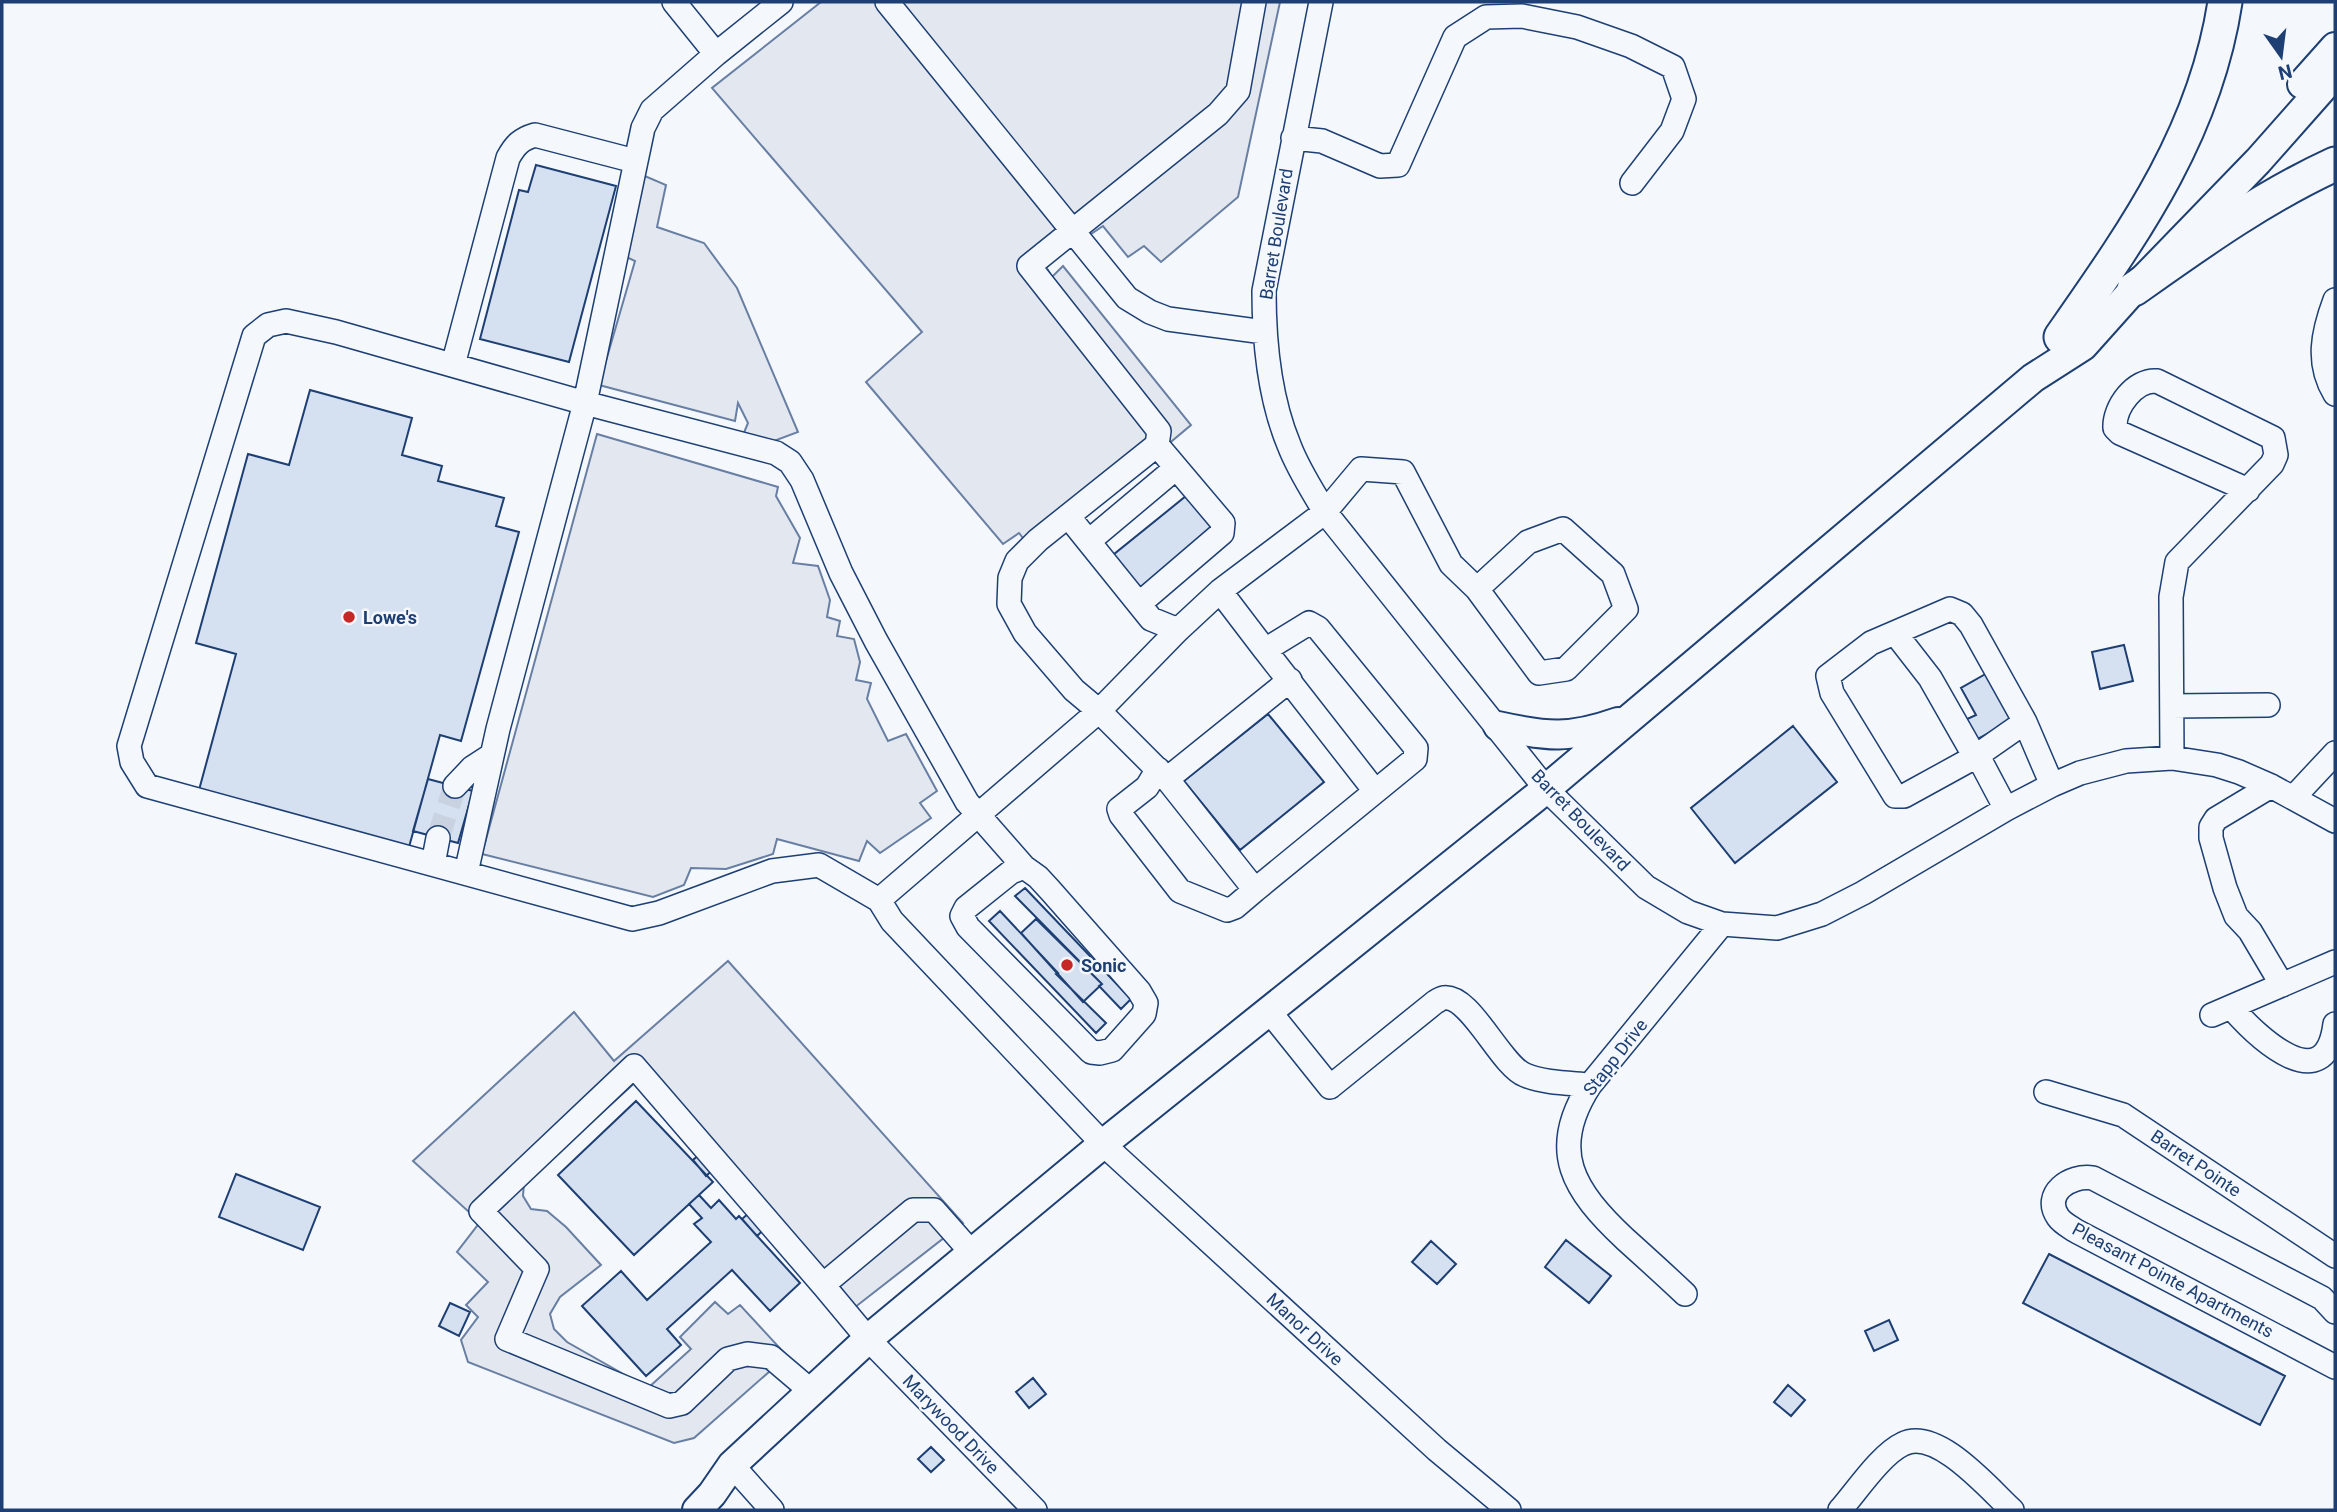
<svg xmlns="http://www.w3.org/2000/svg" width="2337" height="1512" font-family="Roboto,sans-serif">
<rect width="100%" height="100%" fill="#f4f7fb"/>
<path fill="#e3e8f0" stroke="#687fa3" stroke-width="2" d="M821 2H1280L1238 197 1161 262 1144 246 1128 257 1103 226 1045 265 1052 277 1063 266 1191 425 1036 555 1019 533 1003 544 866 382 922 332 712 88Z
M626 168 666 185 657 227 704 243 737 288 798 432 766 444 743 435 748 423 738 403 735 421 599 385 635 261 608 248Z
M597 434 778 487 776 496 800 538 793 563 818 566 830 600 827 617 840 621 837 636 854 639 860 662 856 680 871 683 867 699 888 741 906 734 937 791 920 803 931 818 880 853 867 841 859 861 777 839 773 854 726 869 691 868 684 885 653 897 482 854Z
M728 961 963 1223 845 1315 639 1079 524 1183 523 1196 531 1209 547 1211 566 1227 601 1265 560 1297 550 1314 554 1329 567 1342 648 1388 691 1349 680 1337 715 1302 728 1314 740 1305 787 1356 694 1438 674 1443 468 1362 461 1340 478 1317 466 1305 488 1282 457 1252 480 1222 413 1161 574 1012 614 1061Z"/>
<path fill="#d5e0f0" stroke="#1d3f73" stroke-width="2" d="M536 165 616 186 569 362 480 339 519 190 528 192Z
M310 390 412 418 402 455 442 466 438 481 504 498 496 526 519 532 461 741 440 735 409 847 199 790 236 654 196 643 248 454 289 465Z
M1186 496 1213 529 1140 588 1113 555Z
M2124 645 2133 681 2100 689 2092 652Z
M1989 672 2015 719 1976 740 1965 720 1976 715 1961 688Z
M1268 714 1324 782 1240 850 1184 781Z
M1793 726 1837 782 1735 863 1691 808Z
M428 779 473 791 458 843 413 831Z
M1025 888 1131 999 1121 1009 1099 986 1102 984 1015 896Z
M1000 911 1058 973 1056 974 1106 1023 1096 1033 989 921Z
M1036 919 1102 984 1083 1002 1021 933Z
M636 1101 713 1182 634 1255 558 1175Z
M713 1143 726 1158 706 1176 693 1160Z
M236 1174 320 1207 303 1250 219 1217Z
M699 1195 711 1208 719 1200 736 1219 739 1216 800 1283 770 1311 732 1270 667 1329 681 1345 646 1376 582 1306 621 1271 647 1300 711 1242 694 1224 702 1218 689 1204Z
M757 1206 772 1222 757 1236 742 1219Z
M1566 1240 1611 1276 1589 1303 1545 1267Z
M1431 1241 1456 1264 1437 1284 1412 1262Z
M2049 1254 2285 1376 2260 1425 2023 1303Z
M450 1303 470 1312 459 1336 439 1326Z
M1889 1320 1898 1340 1874 1351 1865 1331Z
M1033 1378 1046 1394 1029 1408 1016 1392Z
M1788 1385 1805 1400 1791 1416 1774 1402Z
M931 1447 944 1460 931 1472 918 1459Z"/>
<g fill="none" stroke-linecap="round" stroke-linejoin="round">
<path stroke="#c9d2e0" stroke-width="23" stroke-dasharray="23 11" stroke-linecap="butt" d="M438 838 455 786"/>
<g stroke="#1d3f73" stroke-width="26">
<path id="minor" d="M674 2 716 54
M887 2 1127 298 1150 312 1168 319 1264 332
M1321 2 1264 291C1264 343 1269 397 1289 445 1298 469 1312 490 1325 512L1546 789 1646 887 1688 912 1722 924 1777 928 1822 914 1863 893 2006 809 2052 785 2080 773 2126 761 2172 758 2217 765 2239 772 2271 786 2335 821
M1293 138 1322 141 1380 166 1398 165 1455 37 1486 17 1522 16 1577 27 1631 46 1673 67 1684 99 1672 131 1632 183
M2335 300C2323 332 2316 363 2335 394
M453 365 508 158C515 145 521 139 535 135L635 161
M1068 516 1151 619 1178 630
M1089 541 1176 468
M1477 589 1528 542 1563 529 1613 574 1626 609 1566 669 1539 673 1477 589 1451 564 1403 472 1361 469 1325 512 1220 591 1178 630 1099 711 879 900 892 921 1103 1144 1437 1450 1509 1510
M1220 591 1265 650 1309 623 1318 628 1416 748 1415 759 1255 890 1167 779 1099 711 1074 690 1025 633 1009 604 1010 578 1017 561 1038 540 1157 445 1159 431 1029 266 1218 114 1238 91 1254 2
M1139 604 1222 533 1223 523 1157 445
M1895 633 1930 678 1975 757 2025 722
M1265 650 1375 791
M2172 706 2268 705
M2172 758 2171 597 2177 562 2272 464 2276 455 2273 438 2157 381C2135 379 2114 407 2115 428L2120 433 2248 490
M1158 769 1147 787 1119 809 1121 815 1180 891 1227 910 1235 907 1255 890
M1167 779 1290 680
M455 786 472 768 492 755
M2271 786 2216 819 2211 827V838L2225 888 2236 916 2250 931 2282 985
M2293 798 2335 753
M2006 809 1980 760 1975 757 1904 796H1895L1832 693 1828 676 1871 643 1950 609 1962 614 1971 625 2025 722 2052 785
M433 864 438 838
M1024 867 1038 877 1050 890 1139 991 1146 1003 1144 1014 1112 1050 1100 1053 1091 1052 968 927 962 916 966 908 1011 872Z
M466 873 498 729 585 403 643 128 652 110 716 54 781 2
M879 900 819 865 772 871 659 913 632 919 147 786 132 762 129 746 254 336 268 325 286 321 336 332 585 403 776 453 790 462 802 480 841 573 876 641 967 802 1024 867
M2231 1007C2258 1038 2325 1101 2335 1024
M1269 1011 1330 1087 1434 1003C1435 1002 1442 998 1443 998 1470 993 1500 1065 1525 1075 1544 1083 1570 1083 1590 1085
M2212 1015 2335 962
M2046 1092 2123 1115 2335 1256
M972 1253 934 1210H913L823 1285 868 1339 1035 1510
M1685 1294C1665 1275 1645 1257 1625 1239 1574 1191 1547 1151 1590 1085L1722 924
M2335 1312 2322 1298 2093 1178C2070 1174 2042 1194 2058 1217 2062 1223 2070 1227 2076 1231L2335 1367
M811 1391 771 1357 747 1354 728 1359 682 1403 669 1406 507 1339 537 1269 481 1211 634 1066 823 1285
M732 1465 772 1510
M1840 1510C1856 1492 1881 1454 1903 1444 1937 1427 1989 1489 2012 1510"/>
</g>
<g stroke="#1d3f73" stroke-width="32">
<path id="major" d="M2302 84 2335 47
M1498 726C1547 737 1570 739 1618 722
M697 1510 712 1494 732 1465 868 1339 1103 1144 1546 789 2033 378 2083 346 2134 289 2258 161 2335 74"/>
</g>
<g stroke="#1d3f73" stroke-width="37">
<path id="highway" d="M2134 289C2199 243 2263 197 2335 164
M2061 337C2135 231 2205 133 2225 2"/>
</g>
<use href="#minor" stroke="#f4f7fb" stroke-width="23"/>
<use href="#major" stroke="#f4f7fb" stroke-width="28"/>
<use href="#highway" stroke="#f4f7fb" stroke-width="33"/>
</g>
<g fill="#c62828" stroke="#f4f7fb" stroke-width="2.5">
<circle cx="349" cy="617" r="7"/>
<circle cx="1067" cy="965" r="7"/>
</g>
<g text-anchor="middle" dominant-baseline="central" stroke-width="5" stroke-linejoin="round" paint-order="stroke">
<g font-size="18" fill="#1d3f73" stroke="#f4f7fb">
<text transform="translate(1276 234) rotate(-81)">Barret Boulevard</text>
<text transform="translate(1581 820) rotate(46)">Barret Boulevard</text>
<text transform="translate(1615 1057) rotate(-52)">Stapp Drive</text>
<text transform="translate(2196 1163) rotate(34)">Barret Pointe</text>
<text transform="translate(2173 1280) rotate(28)">Pleasant Pointe Apartments</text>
<text transform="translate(1305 1329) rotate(43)">Manor Drive</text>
<text transform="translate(951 1424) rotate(46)">Marywood Drive</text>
</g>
<g font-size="18" font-weight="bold" fill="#1d3f73" stroke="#f4f7fb" text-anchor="start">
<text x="363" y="617">Lowe's</text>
<text x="1081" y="965">Sonic</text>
</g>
</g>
<rect width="2337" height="1512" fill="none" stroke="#1d3f73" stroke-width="7"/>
<g transform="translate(2281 56) rotate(166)" stroke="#f4f7fb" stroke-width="5" paint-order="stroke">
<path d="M0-5L12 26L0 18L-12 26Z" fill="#1d3f73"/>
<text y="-10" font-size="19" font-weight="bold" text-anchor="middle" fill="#1d3f73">N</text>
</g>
</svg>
